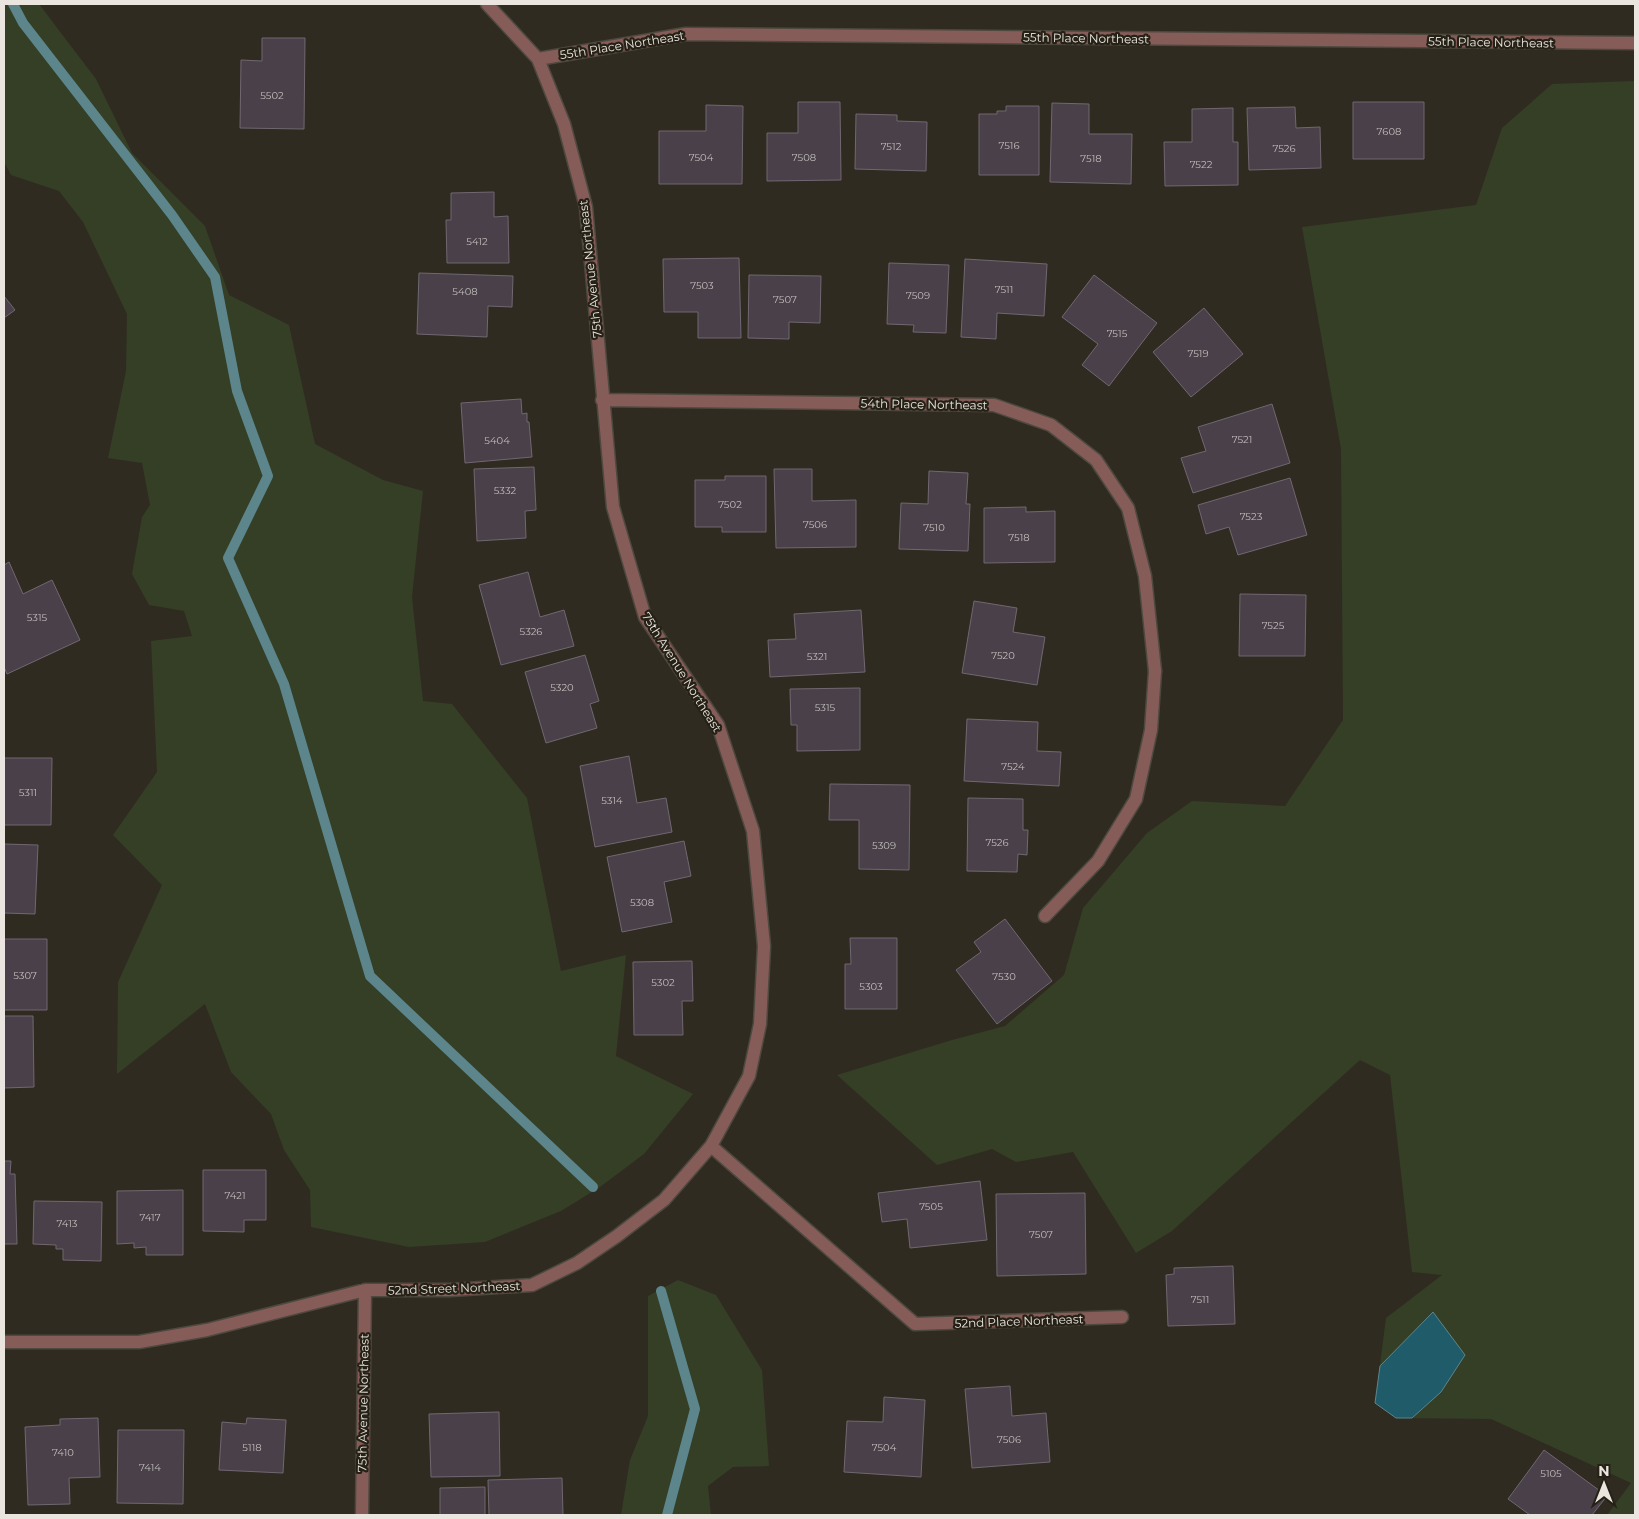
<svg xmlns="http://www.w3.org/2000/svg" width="1639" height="1519" font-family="Montserrat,sans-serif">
<rect width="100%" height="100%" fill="#302b20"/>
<path fill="#343f26" d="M4 4H39L96 79 132 153 205 226 229 295 289 325 315 444 383 480 423 491 412 597 423 701 452 704 527 798 561 971 626 955 616 1056 693 1094 644 1154 600 1187 561 1211 485 1242 409 1247 311 1227 310 1190 284 1150 271 1114 231 1072 205 1004 117 1074 118 982 162 885 113 835 157 772 151 641 192 636 184 611 149 605 132 574 142 517 150 505 142 463 108 458 126 371 127 314 83 222 59 191 11 175 4 162Z
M1635 81V1515H1607L1631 1483 1491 1419 1396 1418 1375 1403 1386 1318 1442 1275 1412 1272 1390 1075 1360 1060 1172 1231 1136 1253 1073 1152 1016 1162 992 1149 937 1165 837 1075 952 1040 1005 1026 1064 975 1083 908 1147 833 1192 801 1285 806 1343 720 1341 449 1302 227 1476 205 1502 128 1552 84Z
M678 1280 716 1295 762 1370 769 1466 733 1467 708 1486 711 1515H621L630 1460 648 1416V1296Z"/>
<path fill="#1f5b68" stroke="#5c858c" d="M1433 1312 1465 1355 1441 1392 1412 1418H1396L1375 1403 1380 1366Z"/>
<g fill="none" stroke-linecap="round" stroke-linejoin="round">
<path stroke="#5c858c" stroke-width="10" d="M13 4 23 23 172 215 215 277 237 391 268 476 228 558 284 684 370 976 593 1187
M661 1291 695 1409 667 1515"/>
</g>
<path fill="#494049" stroke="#716771" d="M262 38H305L304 129 240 128 241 60 262 61Z
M798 102H840L841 180 767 181V133H798Z
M1353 102H1424V159H1353Z
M1052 103 1089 104V134H1132L1131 184 1050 182Z
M706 105 743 106 742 184H659V131H706Z
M1006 106H1039V175H979V114H997V111H1006Z
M1295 107 1296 128 1320 127 1321 168 1249 170 1247 108Z
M1233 108V142H1238V185L1165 186 1164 142H1192V109Z
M856 114 897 115V121L927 122 926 171 855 169Z
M494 192V217L508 216 509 263H447L446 220H451V193Z
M739 258 741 338H698V312H664L663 259Z
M965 259 1047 264 1044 316 997 313 996 339 961 337Z
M889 263 949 265 946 333 913 332 914 325 887 324Z
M419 273 513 276 512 307 488 306 487 337 417 334Z
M749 275 821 276 820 323 789 322V339L748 338Z
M1094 275 1157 323 1109 386 1082 365 1098 344 1062 317Z
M4 296 15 310 4 318Z
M1204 308 1243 354 1191 397 1153 352Z
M521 399 522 414 527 413V422H529L532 457 465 463 461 403Z
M1272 404 1290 463 1193 493 1181 458 1206 451 1198 427Z
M534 467 536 510 525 511 526 538 477 541 474 469Z
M774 469H812V501L856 500V547L776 548Z
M929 471 968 473 966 504H970L968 551 899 549 901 503 928 504Z
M725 476H766V532H722V527H695V480H725Z
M1290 478 1307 535 1238 555 1229 527 1206 534 1198 505Z
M1026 507V512L1055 511V562L984 563V508Z
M9 562 23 594 52 580 80 640 7 674 4 667V565Z
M528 572 540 617 564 610 574 646 501 665 479 585Z
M1240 594 1306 595 1305 656H1239Z
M974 601 1017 608 1013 632 1045 637 1037 685 962 673Z
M861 610 865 672 770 677 768 640 796 639 794 614Z
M585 655 599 701 590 704 597 728 546 743 525 672Z
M860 688V750L797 751V725H791L790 689Z
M967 719 1038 722 1037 751 1061 752 1059 786 964 781Z
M629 756 637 803 666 798 672 832 595 847 580 766Z
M4 758H52L51 825H4Z
M830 784 910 785 909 870 859 869V820H829Z
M968 798 1023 799V830H1028L1027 855 1018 854 1017 872 967 871Z
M684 841 691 876 664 882 672 922 622 932 607 857Z
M4 844 38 845 35 914 4 913Z
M1005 919 1052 981 997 1024 956 970 981 952 974 942Z
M850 938H897V1009H845V964H851Z
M4 939H47V1010H4Z
M692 961 693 1001H682L683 1035H634L633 962Z
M4 1016H33L34 1087 4 1088Z
M4 1161H11L10 1174H15L17 1244H4Z
M203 1170H266V1220H244V1232L203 1231Z
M980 1181 987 1240 910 1248 907 1219 882 1222 878 1193Z
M183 1190V1255H146V1247L134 1248V1243L117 1244V1191Z
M1085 1193 1086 1274 997 1276 996 1194Z
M34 1201 102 1202 101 1261 63 1260V1249H56V1245L33 1244Z
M1233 1266 1235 1324 1168 1326 1166 1275 1174 1274V1268Z
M1010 1386 1012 1416 1046 1413 1050 1462 972 1468 965 1389Z
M884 1397 925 1400 921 1477 844 1472 847 1421 883 1422Z
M499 1412 500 1476 431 1477 429 1414Z
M98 1418 100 1477 69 1478 70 1504 28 1505 25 1427 60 1425V1419Z
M247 1418 286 1420 283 1473 219 1470 222 1422 246 1424Z
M118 1430H184L183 1504 117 1503Z
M1544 1450 1607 1496 1592 1515H1530L1508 1499Z
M562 1478 563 1515H489L488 1480Z
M485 1487V1515H440V1488Z"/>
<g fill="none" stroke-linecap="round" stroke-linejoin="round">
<g stroke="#4e493f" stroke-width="15">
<path id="service" d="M1045 916 1098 861 1136 799 1151 730 1155 671"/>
</g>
<g stroke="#4e493f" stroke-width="15">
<path id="minor" d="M487 4 538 59 564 124 586 207 613 507 645 617 718 725 753 831 764 946 760 1024 749 1076 711 1146
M538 59 686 34 1635 43
M602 400 994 405 1051 425 1096 460 1128 508 1145 576 1155 671
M4 1342H139L207 1330 365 1290H450L532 1285 577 1263 617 1236 664 1200 711 1146 915 1324 1122 1317
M362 1515 365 1290"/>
</g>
<use href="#service" stroke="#865c58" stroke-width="12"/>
<use href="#minor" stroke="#865c58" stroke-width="12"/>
</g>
<g text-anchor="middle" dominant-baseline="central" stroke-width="4.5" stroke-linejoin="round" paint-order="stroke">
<g font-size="10" fill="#c2bcba">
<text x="272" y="95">5502</text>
<text x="1389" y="131">7608</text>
<text x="1009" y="145">7516</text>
<text x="891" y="146">7512</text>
<text x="1284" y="148">7526</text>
<text x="701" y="157">7504</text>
<text x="804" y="157">7508</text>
<text x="1091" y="158">7518</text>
<text x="1201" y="164">7522</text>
<text x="477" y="241">5412</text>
<text x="702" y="285">7503</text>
<text x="1004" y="289">7511</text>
<text x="465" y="291">5408</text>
<text x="918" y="295">7509</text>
<text x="785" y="299">7507</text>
<text x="1117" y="333">7515</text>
<text x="1198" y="353">7519</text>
<text x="1242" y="439">7521</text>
<text x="497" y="440">5404</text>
<text x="505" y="490">5332</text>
<text x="730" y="504">7502</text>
<text x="1251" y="516">7523</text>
<text x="815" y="524">7506</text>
<text x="934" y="527">7510</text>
<text x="1019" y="537">7518</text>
<text x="37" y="617">5315</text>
<text x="1273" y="625">7525</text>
<text x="531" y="631">5326</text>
<text x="1003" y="655">7520</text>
<text x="817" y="656">5321</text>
<text x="562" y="687">5320</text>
<text x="825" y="707">5315</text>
<text x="1013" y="766">7524</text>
<text x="28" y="792">5311</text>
<text x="612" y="800">5314</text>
<text x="997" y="842">7526</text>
<text x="884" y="845">5309</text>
<text x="642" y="902">5308</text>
<text x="25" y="975">5307</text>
<text x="1004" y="976">7530</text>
<text x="663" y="982">5302</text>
<text x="871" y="986">5303</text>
<text x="235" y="1195">7421</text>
<text x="931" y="1206">7505</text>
<text x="150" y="1217">7417</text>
<text x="67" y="1223">7413</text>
<text x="1041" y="1234">7507</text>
<text x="1200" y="1299">7511</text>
<text x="1009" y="1439">7506</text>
<text x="252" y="1447">5118</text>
<text x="884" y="1447">7504</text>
<text x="63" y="1452">7410</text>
<text x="150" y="1467">7414</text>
<text x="1551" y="1473">5105</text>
</g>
<g font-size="12" fill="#eae6df" stroke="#262116">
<text transform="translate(1086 38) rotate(1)">55th Place Northeast</text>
<text transform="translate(1491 42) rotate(1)">55th Place Northeast</text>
<text transform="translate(622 45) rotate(-9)">55th Place Northeast</text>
<text transform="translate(590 269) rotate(-96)">75th Avenue Northeast</text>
<text transform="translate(924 404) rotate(1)">54th Place Northeast</text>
<text transform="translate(682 672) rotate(58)">75th Avenue Northeast</text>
<text transform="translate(454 1288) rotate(-2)">52nd Street Northeast</text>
<text transform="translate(1019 1321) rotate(-2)">52nd Place Northeast</text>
<text transform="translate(363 1403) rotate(-89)">75th Avenue Northeast</text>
</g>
</g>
<rect width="1639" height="1519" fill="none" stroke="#eae6df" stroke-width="10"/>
<g transform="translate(1604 1484)" stroke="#262116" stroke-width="4" paint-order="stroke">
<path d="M0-4L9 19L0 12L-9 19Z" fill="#eae6df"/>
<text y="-8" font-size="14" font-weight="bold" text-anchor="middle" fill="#eae6df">N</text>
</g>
</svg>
